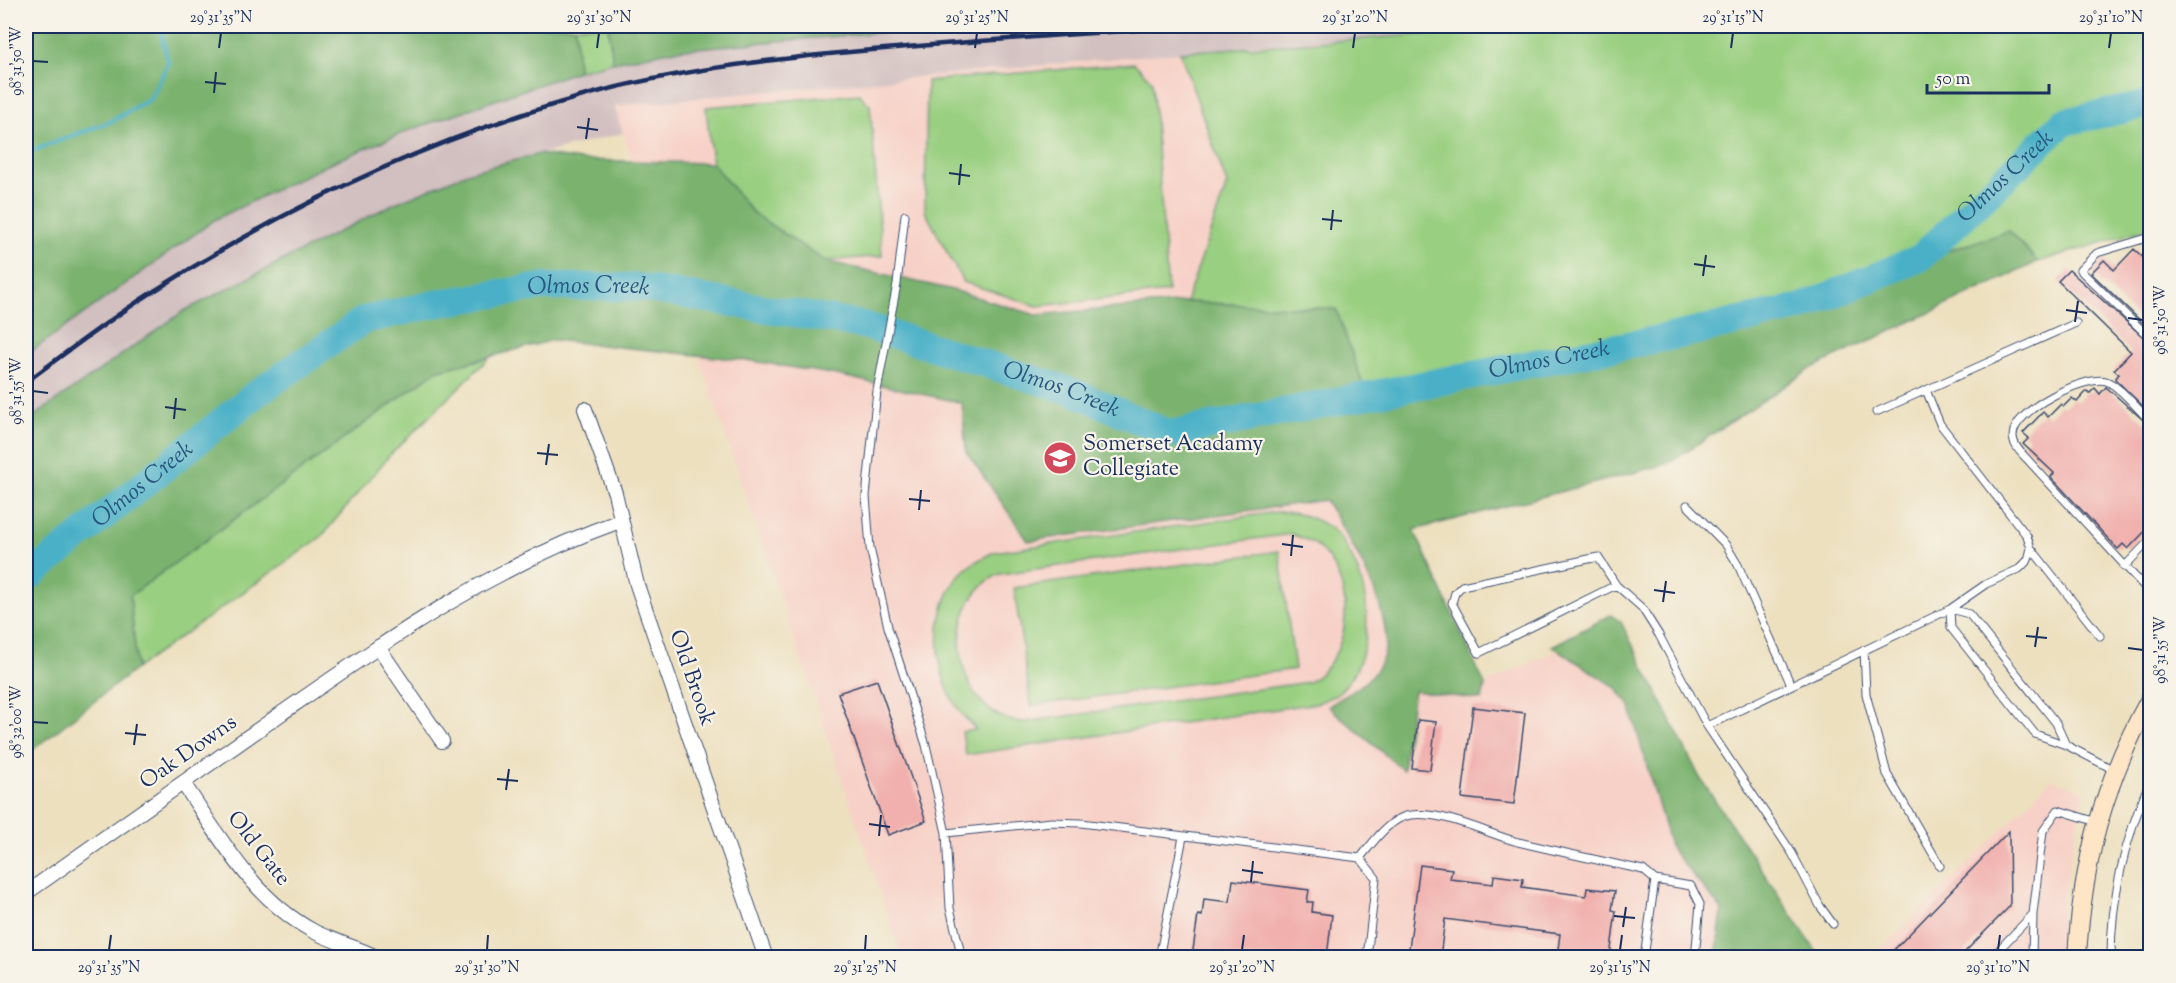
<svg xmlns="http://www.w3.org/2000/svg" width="2176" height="983" font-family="'Sorts Mill Goudy',serif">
<rect width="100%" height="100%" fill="#f7f3e8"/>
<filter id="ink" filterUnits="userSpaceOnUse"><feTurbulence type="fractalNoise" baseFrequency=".0167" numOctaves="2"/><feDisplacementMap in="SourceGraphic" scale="12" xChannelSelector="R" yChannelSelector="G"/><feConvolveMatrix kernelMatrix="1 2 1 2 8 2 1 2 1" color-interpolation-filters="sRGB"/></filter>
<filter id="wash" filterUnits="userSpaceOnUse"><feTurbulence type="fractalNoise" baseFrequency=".008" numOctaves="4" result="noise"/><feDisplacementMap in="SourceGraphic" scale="24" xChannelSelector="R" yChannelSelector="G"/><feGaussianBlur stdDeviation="1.35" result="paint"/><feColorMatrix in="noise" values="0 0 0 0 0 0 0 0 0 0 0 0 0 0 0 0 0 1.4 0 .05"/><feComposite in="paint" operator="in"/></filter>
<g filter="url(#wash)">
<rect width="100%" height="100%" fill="#ede0bf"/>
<path fill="#f7d1c7" d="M1244 46 1414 530 1485 684 1601 630 1731 888 1724 957 1106 958 1103 951 1084 958 902 957 614 106Z
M2051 779 2084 791 2061 906V957L1872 958 2012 820Z"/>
<path fill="#d2bfc0" d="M953 26H1543L1244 46 614 106 623 133 470 172 393 204 184 311 26 422V355L216 219 333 162 410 130 594 65 675 50Z"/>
<path fill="#99cf80" stroke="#5a7f6f" stroke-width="1.5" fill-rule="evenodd" d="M575 26H608L613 62 578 71Z
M1543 26H2150V228L2038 262 2009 231 1832 288 1615 339 1363 387 1336 309 1186 302 1227 184 1180 52Z
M1134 63 1152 81 1168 292 1037 306 963 282 925 211 927 81Z
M859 94 870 105 882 256 825 261 753 213 712 163 706 107Z
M490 357 389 456 321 537 137 668 130 596 436 371Z
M1277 512C1297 512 1316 517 1333 530 1340 536 1347 548 1351 556 1372 597 1376 659 1338 693 1333 697 1324 700 1318 703L966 755 962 732 976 730C967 720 957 710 951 697 933 661 934 611 957 578 966 566 980 559 994 552ZM1291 534C1299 537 1309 540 1316 545 1357 579 1355 656 1309 682L1024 722C952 719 937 601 1000 574Z
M1279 551 1295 669 1031 706 1014 588Z"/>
<path fill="#7ab26e" stroke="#4a7066" stroke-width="1.5" d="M26 26H575L578 71 410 130 333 162 216 219 26 355Z
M608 26H953L675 50 613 62Z
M539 154 580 160 712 163 753 213 825 261 953 290 1036 315 1186 302 1336 309 1364 387 1615 339 1832 288 2009 231 2038 262 1812 368 1667 464 1414 530 1485 685 1482 700 1414 691 1403 770 1328 706C1348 694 1370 684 1381 662 1402 622 1347 534 1325 500L1028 541 966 451 962 403 837 375 753 361 553 340 436 371 130 596 137 668 26 755V422L184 311 393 204 470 172Z
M1611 615 1621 622 1700 778 1820 957H1716L1722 910 1671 849 1629 704 1615 687 1552 646Z"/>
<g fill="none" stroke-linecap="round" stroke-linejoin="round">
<path stroke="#48b0c7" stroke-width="4.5" d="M26 153 112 121 150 99 168 64 160 26"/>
<path stroke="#48b0c7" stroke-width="28" id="s1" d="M26 579 257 393 364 320 440 303 540 287H637L863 325 1071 391 1170 434 1679 335 1802 307 1920 258 2064 122 2150 104"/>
</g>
<g id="blocks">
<path fill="#f1b0ad" d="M2134 249 2151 265V331L2091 273 2104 260 2114 270Z
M2069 270 2151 344V414L2115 379 2119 374 2114 370 2131 352 2058 281Z
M2106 387 2151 427V525L2128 549 2123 544 2118 549 2114 545 2051 477 2054 473 2023 444 2029 438 2023 433 2043 412 2048 417 2061 404 2064 406 2072 398 2077 402 2087 391 2090 393 2095 388 2100 394Z
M877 680 926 821 888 835 838 693Z
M1473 707 1525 713 1514 804 1462 798Z
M1418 720 1436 722 1430 770 1412 768Z
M2009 831 2010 906 1960 957H1887Z
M1420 865 1452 869 1450 879 1493 884 1494 875 1523 879 1522 887 1586 896 1587 888 1615 891 1612 910 1616 911 1610 957H1557L1560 934 1445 919 1440 957H1408Z
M1233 880 1309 890 1307 902H1313L1312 912 1332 915 1327 957H1192L1198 915 1202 916 1204 899 1230 902Z"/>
</g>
</g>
<g filter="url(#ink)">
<use href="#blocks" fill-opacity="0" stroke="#3a4a6d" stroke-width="1.5"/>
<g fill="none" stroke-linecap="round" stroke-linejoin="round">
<g stroke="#3a4a6d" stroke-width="9">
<path id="service" d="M905 215 897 284 877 391 866 496 870 548 888 627 926 745 946 833 1051 822 1081 823 1360 858C1372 844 1385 824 1403 817 1433 806 1488 834 1518 842 1560 852 1602 861 1643 870L1655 880 1644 958
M2150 237 2097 253 2080 270 2150 338
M1876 412 1926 390
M2150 421C2140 412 2119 385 2106 381 2085 375 2013 410 2013 436 2013 445 2021 453 2027 459L2150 593
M1687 505 1726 545 1738 565 1791 685
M2031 548 2100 636
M2124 567 2150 540
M1616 585 1598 557 1462 586 1455 593 1452 603 1479 653 1616 585 1642 608 1659 635 1707 726
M1950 609 1951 628 2035 734 2066 745 2116 771
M1950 609 1969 614 2056 723 2066 745
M1864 650 1866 694 1887 774 1940 866
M946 833 950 908 962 958
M1360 858 1376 878 1367 958
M1655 880 1691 886 1700 904 1695 958
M1833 924 1820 906 1792 853 1707 726 1950 609 1986 584 2019 569 2028 560 2031 548 2027 536 1940 424 1926 390 2076 323
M1159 958 1183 837
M1991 958 2033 914 2043 831 2058 810 2097 822
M2032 958 2033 914
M2111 958C2111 897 2126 836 2150 781"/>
</g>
<g stroke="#3a4a6d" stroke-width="16">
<path id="minor" d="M585 409 615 493 637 585 766 958
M378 647 442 741
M183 783C220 837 253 899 313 931 334 942 357 947 378 958
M26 893C111 833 196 773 282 713 392 637 493 566 620 521"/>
</g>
<g stroke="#3a4a6d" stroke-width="20">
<path id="secondary" d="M2077 958C2082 862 2104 782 2150 699"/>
</g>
<use href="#service" stroke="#fff" stroke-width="7"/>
<use href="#minor" stroke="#fff" stroke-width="14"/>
<use href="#secondary" stroke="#fde5c5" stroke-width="18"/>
<path stroke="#1b2f5e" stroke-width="4.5" d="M26 382C70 350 113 316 159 288 298 200 446 132 605 90 692 68 782 58 872 50 980 40 1089 33 1197 26"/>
</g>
</g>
<path fill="none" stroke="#1b2f5e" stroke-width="2" d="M219 48 221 33M597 48 599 33M975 48 977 33M1353 48 1355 33M1731 48 1733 33M2109 48 2111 33M33 61 48 62M205 82 226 84M214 93 216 72M577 127 598 130M586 139 589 118M949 173 970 176M959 185 961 164M1322 219 1342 221M1331 230 1333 210M1694 264 1715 267M1703 276 1706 255M2066 310 2087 313M2128 318 2143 320M2075 322 2078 301M33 391 48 393M165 407 186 410M174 419 176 398M537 453 558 455M546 465 549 444M909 499 930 501M919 510 921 490M1282 544 1303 547M1291 556 1293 535M1654 590 1675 593M1663 602 1666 581M2026 636 2047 638M2035 647 2038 627M2128 648 2143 650M33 722 48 723M125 733 146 735M134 745 137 724M497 779 518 781M506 790 509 769M869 824 890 827M879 836 881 815M1242 870 1263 873M1251 882 1253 861M1614 916 1635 918M1623 927 1626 907M109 950 111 935M487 950 488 935M865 950 866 935M1242 950 1244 935M1620 950 1622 935M1998 950 2000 935"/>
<defs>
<g id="school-disc" transform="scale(1.725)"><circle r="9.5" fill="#d1495b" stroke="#f7f3e8"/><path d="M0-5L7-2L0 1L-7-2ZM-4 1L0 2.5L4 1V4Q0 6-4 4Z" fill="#fff"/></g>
</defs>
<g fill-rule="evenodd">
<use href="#school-disc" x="1060" y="458"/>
</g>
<g text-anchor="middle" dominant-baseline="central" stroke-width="4.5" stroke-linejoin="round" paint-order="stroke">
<g font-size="22" fill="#1b2f5e" stroke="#f7f3e8" text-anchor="start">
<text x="1083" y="445">Somerset Acadamy<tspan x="1083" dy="25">Collegiate</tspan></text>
</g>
<g font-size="22" fill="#1b2f5e" stroke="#f7f3e8">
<text transform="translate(691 678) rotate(71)">Old Brook</text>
<text transform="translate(189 753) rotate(-35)">Oak Downs</text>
<text transform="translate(258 849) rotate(52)">Old Gate</text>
</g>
<g font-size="24" font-style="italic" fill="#28567e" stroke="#f7f3e8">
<text stroke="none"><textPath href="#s1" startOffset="2148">Olmos Creek</textPath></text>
<text stroke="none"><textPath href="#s1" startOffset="654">Olmos Creek</textPath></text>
<text stroke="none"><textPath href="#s1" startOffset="1644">Olmos Creek</textPath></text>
<text stroke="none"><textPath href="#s1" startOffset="1140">Olmos Creek</textPath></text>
<text stroke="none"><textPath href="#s1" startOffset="150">Olmos Creek</textPath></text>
</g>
</g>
<rect width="2176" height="983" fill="none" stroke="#f7f3e8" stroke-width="66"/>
<path d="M1927 84v9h122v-9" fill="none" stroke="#1b2f5e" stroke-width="3"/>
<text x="1936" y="84" font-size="18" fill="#1b2f5e" stroke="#f7f3e8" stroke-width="4.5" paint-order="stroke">50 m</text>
<rect x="33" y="33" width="2110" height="917" fill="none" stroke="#1b2f5e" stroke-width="2"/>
<g font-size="15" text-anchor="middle" fill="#1b2f5e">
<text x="221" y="22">29°31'35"N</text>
<text x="599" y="22">29°31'30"N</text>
<text x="977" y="22">29°31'25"N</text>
<text x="1355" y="22">29°31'20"N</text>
<text x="1733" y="22">29°31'15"N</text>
<text x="2111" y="22">29°31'10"N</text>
<text transform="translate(16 61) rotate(-90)" y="5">98°31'50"W</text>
<text transform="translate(2160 320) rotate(-90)" y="5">98°31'50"W</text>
<text transform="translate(16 391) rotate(-90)" y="5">98°31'55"W</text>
<text transform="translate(2160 650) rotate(-90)" y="5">98°31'55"W</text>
<text transform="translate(16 722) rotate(-90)" y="5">98°32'00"W</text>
<text x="109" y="972">29°31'35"N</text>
<text x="487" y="972">29°31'30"N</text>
<text x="865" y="972">29°31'25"N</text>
<text x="1242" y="972">29°31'20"N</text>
<text x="1620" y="972">29°31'15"N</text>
<text x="1998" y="972">29°31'10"N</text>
</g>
</svg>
